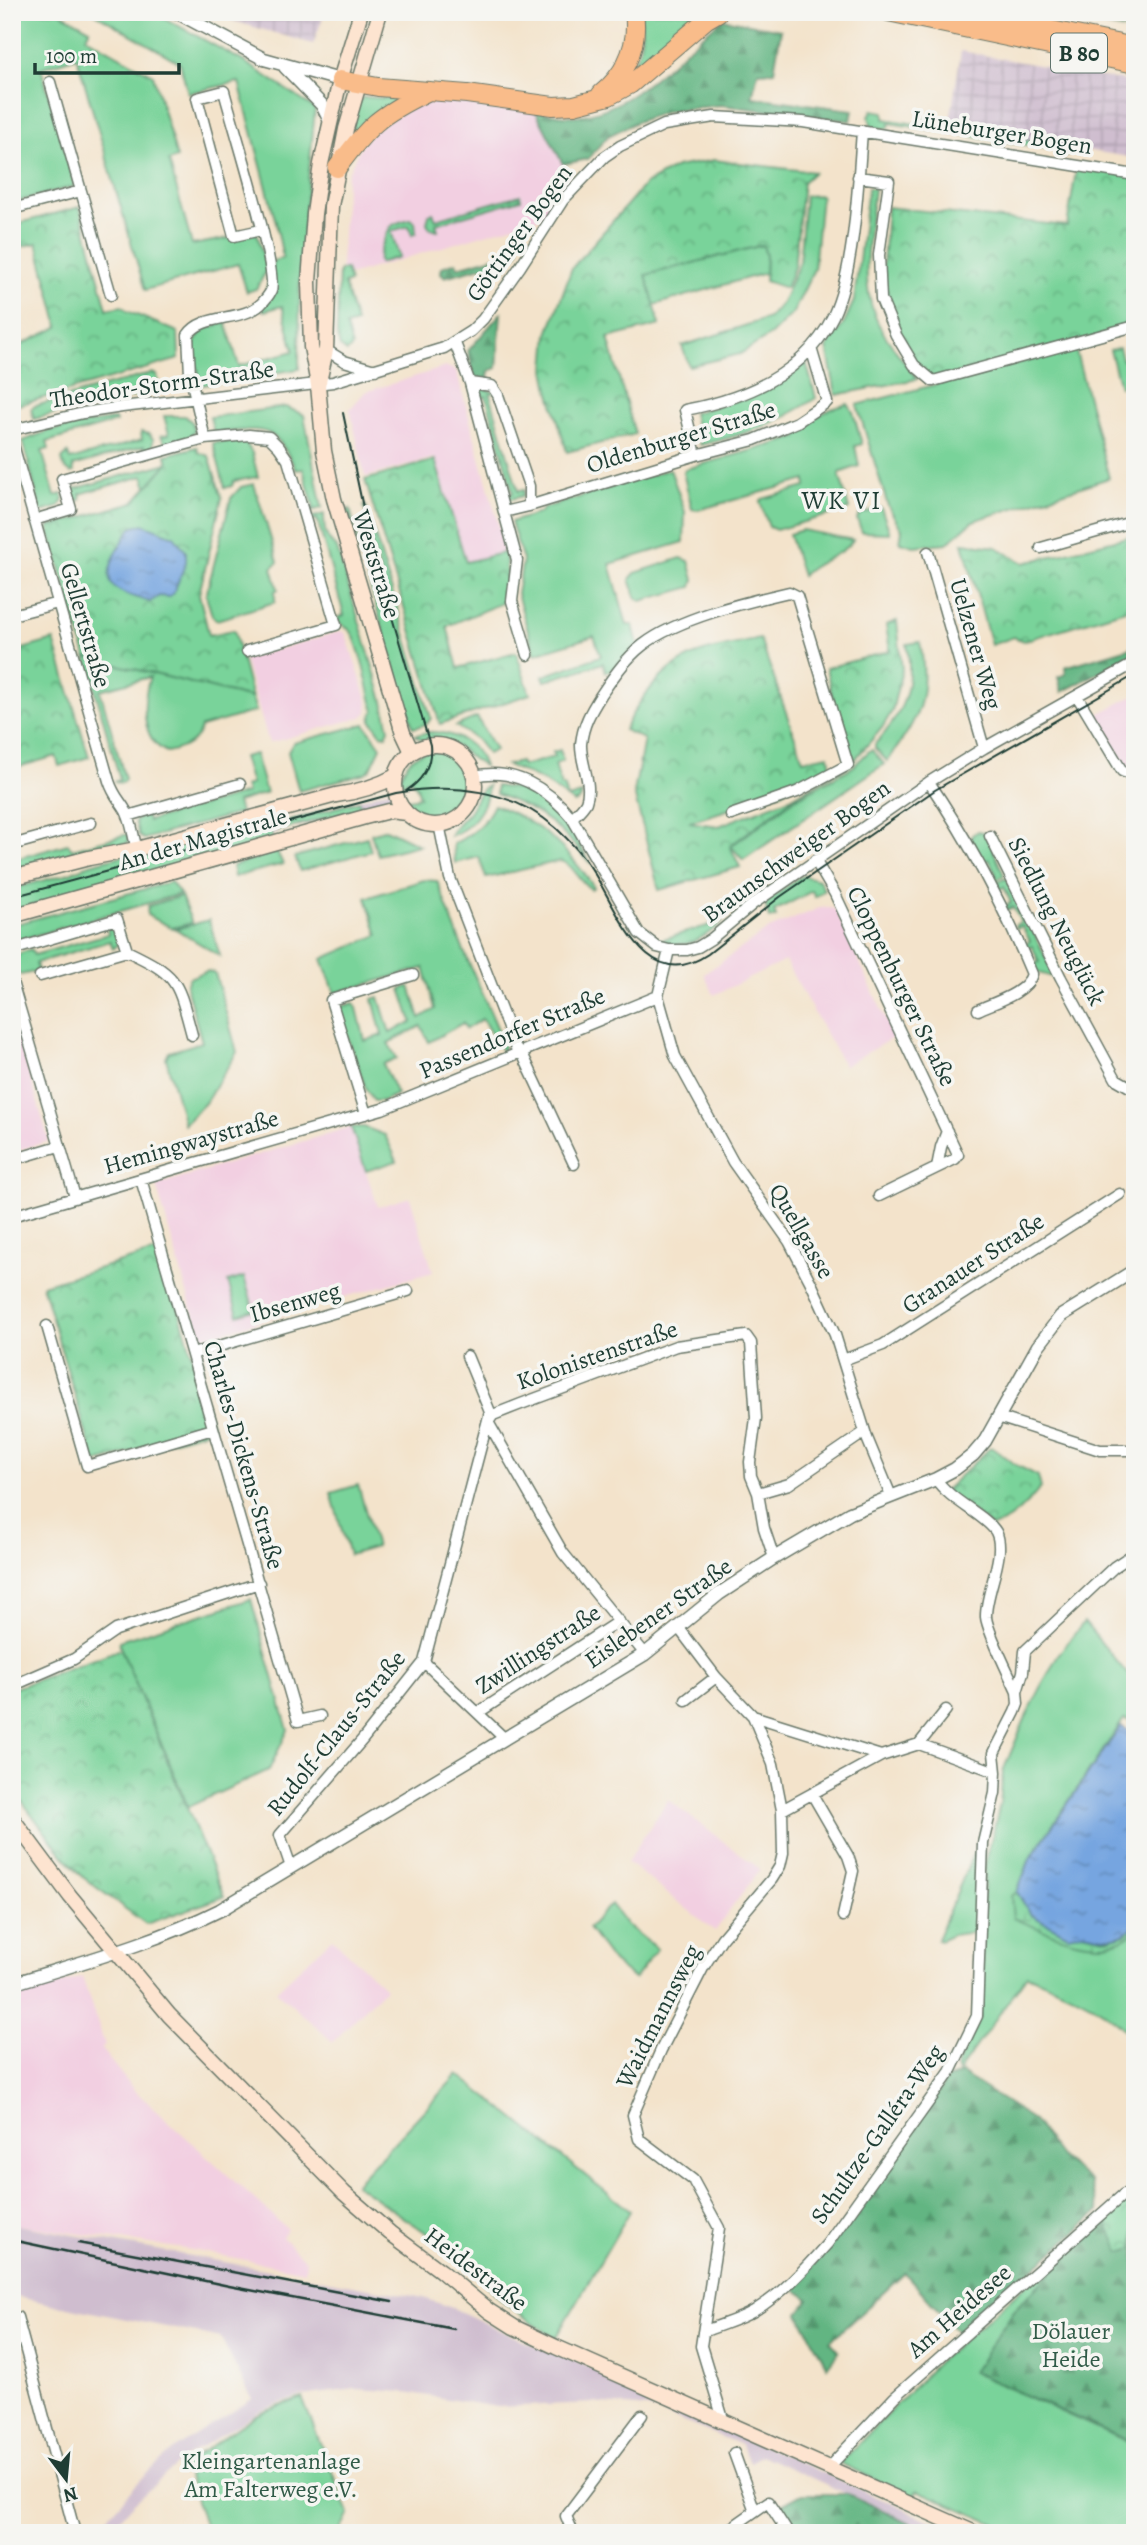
<svg xmlns="http://www.w3.org/2000/svg" width="1147" height="2545" font-family="Alegreya,serif">
<defs>
<pattern id="industrial-grid" width="8" height="8" patternUnits="userSpaceOnUse" patternTransform="scale(1.75)"><rect width="8" height="8" fill="#cfbdcf"/><path d="M0 4h8M4 0v8" fill="none" stroke="#b1a3b2"/></pattern>
<pattern id="forest-firs" width="22" height="20" patternUnits="userSpaceOnUse" patternTransform="scale(1.75)"><rect width="22" height="20" fill="#62b582"/><path d="M5 1l3.5 6h-7zM16 11l3.5 6h-7z" fill="#50946b"/></pattern>
<pattern id="wetland-marsh" width="20" height="14" patternUnits="userSpaceOnUse" patternTransform="scale(1.75)"><rect width="20" height="14" fill="#79d39a"/><path d="M1 5h8M5 5V1M11 12h8M15 12V8" fill="none" stroke="#63ac7e"/></pattern>
<pattern id="park-crowns" width="20" height="18" patternUnits="userSpaceOnUse" patternTransform="scale(1.75)"><rect width="20" height="18" fill="#79d39a"/><path d="M2 6a3 3 0 1 1 6 0M12 15a3 3 0 1 1 6 0" fill="none" stroke="#63ac7e"/></pattern>
<pattern id="water-ripples" width="26" height="14" patternUnits="userSpaceOnUse" patternTransform="scale(1.75)"><rect width="26" height="14" fill="#76a5e0"/><path d="M2 4q2-2 4 0t4 0M15 11q2-2 4 0t4 0" fill="none" stroke="#6088b6"/></pattern>
</defs>
<rect width="100%" height="100%" fill="#f6f6f2"/>
<filter id="ink" filterUnits="userSpaceOnUse"><feTurbulence type="fractalNoise" baseFrequency=".0143" numOctaves="2"/><feDisplacementMap in="SourceGraphic" scale="14" xChannelSelector="R" yChannelSelector="G"/><feConvolveMatrix kernelMatrix="1 2 1 2 8 2 1 2 1" color-interpolation-filters="sRGB"/></filter>
<filter id="wash" filterUnits="userSpaceOnUse"><feTurbulence type="fractalNoise" baseFrequency=".00686" numOctaves="4" result="noise"/><feDisplacementMap in="SourceGraphic" scale="28" xChannelSelector="R" yChannelSelector="G"/><feGaussianBlur stdDeviation="1.57" result="paint"/><feColorMatrix in="noise" values="0 0 0 0 0 0 0 0 0 0 0 0 0 0 0 0 0 1.4 0 .05"/><feComposite in="paint" operator="in"/></filter>
<g filter="url(#wash)">
<rect width="100%" height="100%" fill="#f3e3cb"/>
<path fill="#f2cfe1" d="M467 100 535 110 570 176 545 216 340 278 347 175 361 146 374 130 413 106 429 102Z
M446 367 456 370 506 552 466 562 434 458 365 477 350 409 365 392Z
M342 631 346 634 368 702 367 712 362 717 269 743 244 659Z
M1135 695V775L1125 773 1093 717Z
M822 907 835 909 894 1037 844 1066 785 961 714 995 704 974 769 929Z
M15 1026 49 1141 12 1152V1027Z
M351 1127 378 1207 410 1197 433 1272 200 1338 156 1185Z
M668 1800 760 1869 715 1931 627 1862Z
M332 1938 385 1988 333 2042 276 1991Z
M82 1977 105 2045 101 2049 134 2090 287 2229 282 2237 306 2261 305 2271 192 2250 12 2224V1999Z"/>
<path fill="url(#industrial-grid)" d="M212 12H325L313 44 223 18Z
M961 51 1135 83V158L949 128Z"/>
<path fill="#cfbdcf" d="M391 789 394 802 271 834 269 825 368 797Z
M12 2224 424 2298 455 2309 528 2343 564 2356 716 2424V2427L725 2431 726 2429 957 2533H933L761 2455 749 2463 742 2445 648 2408 593 2403 497 2407 405 2392 356 2389 301 2396 258 2412 184 2458 131 2506 108 2533H93L145 2475 175 2449 252 2399 221 2338 12 2296Z"/>
<path fill="#79d39a" stroke="#4c8867" stroke-width="2" d="M14 12H59L90 29 86 37 153 75 177 158 169 161 192 245 257 233 267 270 256 289 247 292 238 264 145 290 77 57 41 68 75 186 12 203V16Z
M153 12 245 62 315 109 300 264 299 369 202 385 191 349 202 330 226 322 239 366 294 351 282 306 264 311 262 307 273 261 283 258 276 223 239 82 188 93 180 63 94 13Z
M640 12H709L616 87C637 60 646 48 640 12Z
M364 97 397 99 350 143 357 102Z
M872 110 884 112V119L922 125 924 118 927 119 926 125 943 127 945 121H950V128L1065 147 1066 139 1069 142 1067 156 1057 158V150L890 123 888 129 872 127 869 117Z
M868 188H874C870 230 859 276 875 316 884 339 903 359 917 379L836 395 827 347 843 325 854 301Z
M520 195 521 199 436 224 438 230 430 228 427 223 429 215 433 213 436 219Z
M821 195 814 269 793 313 771 335 740 354 689 366 682 346 769 318 782 303 799 264 805 196Z
M410 219 415 222 416 233 412 235 409 226 391 231 399 257 379 263C377 256 387 229 393 225 397 222 405 221 410 219Z
M763 245 766 256 765 273 654 305 646 275Z
M346 269 350 282 344 284 356 323 346 326 352 347 347 352 340 347 337 334 339 271Z
M1075 348 1109 478 973 521 947 543 914 546 900 542 902 530 888 506 857 405Z
M1119 348 1123 361 1135 358V383L1120 387 1110 350Z
M806 362 816 398C777 424 745 435 700 445L693 413 765 391Z
M152 373 157 375 161 392 83 406 34 419 31 409 35 406Z
M480 388 495 392 490 394 518 491 524 490 523 496 511 499 505 496 513 493 486 396 479 397Z
M848 404 853 412 862 444 855 446 859 466 839 473 849 509 776 530 769 527 760 502 762 499 806 487V480L698 510 692 509 683 472 686 469 799 437 797 428 831 409Z
M286 407 304 415 322 508 307 512V510L314 508 303 469 296 470C273 421 264 429 214 433L210 417Z
M164 416H185L192 422 195 431 188 438 167 445 161 436 169 434Z
M115 419 116 422 47 442 49 449 42 451 55 496 62 494 64 499 59 507 41 512 23 441 48 431Z
M141 432 149 434 153 439V446L146 452 144 446 73 466 74 472 71 473 64 467 62 459 68 453 70 460 142 440Z
M244 440 252 453 258 477 234 481 232 486 225 488 213 443Z
M197 447 168 463 147 487 143 476 80 494 81 500 76 501 71 490 168 463 166 455Z
M670 469 685 512 684 542 610 564 627 625H633L638 645 611 671 606 672 603 663 545 681 543 676 601 656 594 636 535 654 517 594 523 560 511 522 540 513 544 508Z
M254 484 278 562 272 568 278 589 275 591V602L217 620 212 616 206 595 231 498 241 487Z
M364 506H366L431 718 427 724 413 728 347 510 350 509 362 555 374 589 385 585 373 548Z
M881 508 890 533 862 532 857 519 860 514Z
M324 514C324 529 324 538 337 548L382 697 389 729 386 735 381 734 371 720 374 710C368 689 362 652 352 633 347 625 340 627 337 618L344 615 317 519 310 521 309 518Z
M802 530 853 540C841 557 816 560 802 576L789 534Z
M681 558 689 561 694 580 692 587 641 601 636 597 630 579 635 573Z
M920 642C930 695 920 719 887 761L875 748V744C904 713 914 687 907 644Z
M86 657 252 698 256 711 201 727C197 743 183 749 167 752 140 740 142 701 150 677L100 690 125 779 122 783 114 782 120 780Z
M477 717 495 750 488 754 476 739 456 726Z
M365 724 381 747 371 768 365 773 299 791 288 752 293 743Z
M430 732C453 732 476 742 484 766 471 760 462 747 449 743 436 739 425 745 415 735Z
M429 750C497 750 469 839 422 818 413 814 407 809 402 800L420 797 417 787 410 779 399 786C401 767 412 755 429 750Z
M560 750 563 761 555 764 561 786H563L568 798 582 794 580 800 574 803 543 781 507 765 520 762 522 766 554 757 553 752Z
M872 750 884 764 743 860 731 846 795 799 853 767 869 751Z
M255 754 266 793 237 802 240 813 144 839 139 836 135 821 146 814 148 821 247 793 245 786 251 784 243 757Z
M488 785C487 809 472 828 450 836 454 826 461 821 468 813 476 803 477 791 488 785Z
M496 786 520 789 545 803 552 804 566 821 591 864C559 826 542 811 496 794Z
M359 801 361 808 277 831 275 825Z
M494 805C539 821 568 849 594 887L591 889C578 881 574 864 560 861L486 878 479 857 455 863 453 844C471 835 485 824 494 805Z
M267 819 273 840 12 911V889L70 873 90 864Z
M386 829 419 845 378 855 371 834Z
M978 831 986 833 1004 875 994 881 991 877 996 874 989 859 983 862 971 839 972 835Z
M128 834V843L73 853 12 870V860L68 844 72 849Z
M367 837 371 851 300 871 295 857Z
M277 852 283 864 234 877 232 866Z
M804 876 819 880 824 890 815 897 812 891 774 911 776 917 769 918 765 903 798 878Z
M1004 879H1007L1056 978 1035 972 1033 965 1039 962 1032 946 1026 949 1024 945 1030 941 1022 926 1016 929 1015 925 1021 922 1013 907 1007 910 1005 906 1011 903 1004 887 997 890 994 885Z
M424 880 437 881 463 949 504 1043V1050L502 1051 482 1019 466 1029 463 1023 429 1042 421 1026 388 1043 397 1058 383 1064 397 1094 383 1101H374L366 1089 337 1008 354 1003 357 1008 365 1041 382 1035 373 999 379 997 390 1033 412 1022 401 989 410 986 420 1018 435 1009 424 968 335 993 322 959 378 935 366 898Z
M171 882 180 894 12 942V925Z
M181 896 192 923 172 928 147 915 148 906Z
M209 920 220 956 176 929Z
M724 921C700 941 688 950 657 941Z
M107 927H112C118 934 121 943 113 949L110 941 36 963 38 971 21 975 16 972 13 962 20 953 31 949 34 955 108 934Z
M207 971 215 973 237 1052 205 1103 184 1124 166 1058 169 1052 202 1042 186 986 189 978Z
M351 1127H364L385 1135 397 1161 366 1171Z
M244 1277 254 1310 238 1315 228 1282Z
M358 1485 376 1547 349 1555 331 1493Z
M251 1599 288 1730 269 1770 188 1807 121 1649 119 1641Z
M1084 1622 1135 1683V1722L1124 1719 1030 1859 1017 1892 1125 1934 1135 1926V2042C1108 2006 1066 1992 1027 1975L958 2072 956 2068 980 2018 983 1989 982 1933 985 1865 1000 1804 1003 1771 1025 1719 1057 1656Z
M974 1852H977L974 1932 952 1935 940 1941 937 1940Z
M611 1904 627 1925 657 1949 634 1979 613 1962 588 1928Z
M458 2074 630 2211 556 2338 506 2304 447 2247 355 2184Z
M1097 2223 972 2372 1135 2445V2533H1016L917 2490 913 2498 840 2463 940 2360Z
M302 2398 349 2514 338 2533H207L184 2465 256 2415Z"/>
<path fill="url(#forest-firs)" stroke="#40795b" stroke-width="2" d="M1039 12H1135V32Z
M723 19 781 30 774 71 758 72 752 97 853 110 851 121 721 105 668 111 636 122 608 136 588 159 563 164 535 110C547 112 560 117 573 116 633 113 677 53 723 19Z
M519 250 506 268 492 273 489 265 445 277 441 273 442 267 456 262 458 267Z
M501 313 497 368 489 371V379L475 377 468 351Z
M1135 646V653L1062 692 1058 677 1066 674 1065 667Z
M961 2073 1033 2120 1062 2159 1090 2181 1098 2212 959 2334 905 2273 830 2341 839 2351 827 2367 799 2314 809 2299 793 2288 820 2256 947 2080Z
M1130 2192 1135 2194V2444L973 2372 1013 2311Z
M802 2494H848L932 2533H792L778 2507Z"/>
<path fill="url(#wetland-marsh)" stroke="#4c8867" stroke-width="2" d="M1017 1892 1031 1915 1079 1932 1109 1939 1125 1934 1135 1926V1930C1105 1962 1046 1931 1013 1918L1011 1896Z"/>
<path fill="url(#park-crowns)" stroke="#4c8867" stroke-width="2" d="M714 160 814 172 803 182 794 267 786 288 765 281 766 256 763 245 646 275 660 325 608 338 635 434 567 452 549 390 545 369 548 334 572 268 645 184 676 167Z
M1077 165 1135 175V326L933 381 914 365 881 297 887 207 1067 226Z
M80 207 107 309 122 306 127 311 178 332 179 359 12 407V349L59 327 37 243 12 249V225Z
M197 447 198 452 209 456 222 498 199 594 209 635 234 630 252 698 86 657 48 527 134 502 168 463 166 455Z
M435 460 466 562 506 552V601L447 626 458 668 516 652 530 694 440 724 365 480Z
M1135 535V607L1023 641 1014 637 991 645 963 543 996 547 1024 563Z
M897 621 902 670 892 711 882 728 851 764 793 798 730 846 740 867 659 890 634 793 644 739 624 730C639 699 659 672 690 657 708 648 739 644 760 639L803 760 829 755 831 769 795 784 781 793 689 822 719 826 792 797 848 765 826 668 890 651 886 625Z
M54 640 89 757 59 766 56 756 12 769V652Z
M162 1250 213 1429 95 1463 42 1285Z
M991 1447 1016 1465 1038 1476 1041 1488C1027 1503 1012 1521 992 1527L944 1491Z
M121 1649 224 1897 146 1924 84 1878 57 1848 12 1788V1689Z
M1125 2197 1135 2200V2247L1121 2252 1109 2229 1107 2215Z"/>
<path fill="url(#water-ripples)" stroke="#4a718a" stroke-width="2" d="M143 524 174 536 186 552V562L174 592 169 597 159 596 150 602C140 598 127 596 118 590 97 578 120 547 127 534L131 528Z
M1121 1726 1135 1735V1926C1107 1950 1096 1927 1068 1935L1031 1915 1017 1892 1030 1859Z"/>
</g>
<g filter="url(#ink)">
<g fill="none" stroke-linecap="round" stroke-linejoin="round">
<g stroke="#697769" stroke-width="13">
<path id="minor" d="M50 82 81 191
M858 177 889 181 879 255 881 299 896 335 914 365 933 381 1135 326
M12 209 81 191 111 295
M455 343 470 383 504 512 529 506V486L498 395 492 386 470 383
M326 350 344 361 375 370
M12 430 83 413 122 407 333 382 444 348 471 331 483 319 520 267 563 200 604 157 620 146 664 125 714 117 803 122 1135 175
M205 439 190 374 188 335C202 313 242 322 261 304 264 301 269 295 271 291 279 271 232 122 224 91L197 98 234 236 261 230
M12 441 109 781C114 796 119 799 126 811 132 822 133 837 137 849
M696 455 685 410C744 399 805 374 833 316 855 269 858 184 862 131
M529 506 696 455 754 440 797 422 827 402 811 348
M504 512 517 560 512 601 528 655
M34 520 71 509 62 479 205 439 249 435 269 437 279 447 288 460 336 625 247 651
M1041 548 1135 521
M928 552 984 748
M12 615 58 603
M1077 696 1122 771 1135 777
M474 776C514 767 547 788 572 818L639 933 657 947 669 950H687L698 947 711 939 753 904 929 782 984 748 1135 663
M929 782C970 843 1004 907 1032 974 1027 993 995 1002 978 1010
M128 816 240 784
M572 818C576 814 583 808 586 802 593 784 580 762 581 744 583 724 591 711 601 695 613 677 626 658 643 645 678 618 746 602 789 592L797 596 848 765 797 792 731 815
M439 824 450 878 518 1054
M990 836 1061 978 1116 1079 1135 1090
M12 845 91 823
M815 860 835 894 958 1155 955 1159 879 1196
M12 950 117 919 127 951
M669 950 658 996 675 1056 733 1162 789 1241 811 1283 835 1335 867 1438 891 1496
M40 976 127 951C179 976 177 980 192 1035
M12 982 75 1197
M522 1053 574 1164
M366 1114 331 1000 413 975
M12 1160 59 1146
M937 1167 941 1147 947 1131
M141 1179 298 1721 320 1716
M12 1216 382 1109 658 996
M47 1326 87 1466 213 1429
M192 1354 408 1291
M843 1360 883 1345 1120 1194
M998 1417 1100 1450H1135
M488 1422 493 1415 521 1404 676 1346 746 1336 751 1343 756 1418 750 1462 751 1476 758 1493 764 1528 774 1558
M488 1422 563 1553 645 1654
M758 1493 789 1484 865 1432
M678 1627 716 1677 753 1716 773 1764 782 1810 783 1853 780 1866 772 1879 722 1938 704 1966 661 2050 633 2115 639 2139 693 2180 719 2228 701 2346 723 2419
M424 1662 505 1739
M12 1686 74 1659 116 1630 259 1583
M1017 1692 1023 1672 1025 1651 1114 1567 1135 1553
M686 1700 716 1677
M479 1712 619 1621
M753 1716 881 1756
M919 1744 946 1710
M812 1794 848 1856 853 1871 843 1916
M782 1810 881 1756 919 1744 996 1772
M291 1867 280 1835 363 1739 424 1662 490 1412 467 1356
M17 2317 75 2533
M703 2332C719 2325 739 2320 754 2311 783 2293 805 2269 827 2244L950 2072 977 2016 983 1843 995 1793 996 1772 994 1753 1015 1712 1018 1704 1017 1692C1010 1676 987 1631 986 1617 985 1593 1007 1554 996 1532 986 1515 950 1501 936 1479
M734 2453 755 2511
M829 2467 895 2397 1124 2194
M573 2533 566 2516 642 2415
M724 2533 768 2502 788 2533"/>
</g>
<g stroke="#697769" stroke-width="15">
<path id="tertiary" d="M176 12 264 59 340 80
M285 67 322 105 330 121
M12 1984C82 1962 154 1943 220 1910L645 1654 719 1594 774 1558 850 1513 936 1479 955 1469 973 1455 985 1441 1038 1346 1061 1316 1135 1270"/>
</g>
<g stroke="#697769" stroke-width="17">
<path id="secondary" d="M361 12 340 80 321 164 314 214 309 282 311 347 318 385 324 451 334 499 403 733 412 752
M319 382 326 350 331 206 346 129 380 12
M395 785a40 40 0 1 1 80 0a40 40 0 1 1-80 0Z
M12 878 89 858 137 849 336 795C358 792 376 787 396 776
M12 916 365 817 389 811 406 813
M12 1818 70 1896 169 2015 344 2193 390 2233 441 2271 489 2311 514 2327 556 2347 975 2533"/>
</g>
<g stroke="#697769" stroke-width="20">
<path id="trunk" d="M888 12 1135 64
M963 12 1135 47
M340 80 378 87 467 94 553 106 574 105 609 96 631 84 707 19 719 12
M601 94C626 73 639 46 634 12
M337 168C368 126 379 115 427 92"/>
</g>
<use href="#minor" stroke="#fff" stroke-width="10"/>
<use href="#tertiary" stroke="#fff" stroke-width="12"/>
<use href="#secondary" stroke="#fde4d0" stroke-width="14"/>
<use href="#trunk" stroke="#f9bc8a" stroke-width="18"/>
<path stroke="#1f3d34" stroke-width="2" d="M343 413 372 550 430 745C432 766 423 780 406 791
M12 897 396 793C451 783 512 789 556 828 569 840 581 853 591 868 618 909 645 997 708 954L780 897 935 790 1135 675"/>
<path stroke="#1f3d34" stroke-width="2.5" d="M12 2240 229 2286 454 2329
M78 2243 392 2302"/>
</g>
</g>
<g text-anchor="middle" dominant-baseline="central" stroke-width="7" stroke-linejoin="round" paint-order="stroke">
<rect fill="#f6f6f2" stroke="#60746d" stroke-width="2" x="1051" y="33.5" width="56" height="39" rx="5"/>
<g font-size="23" font-weight="bold" fill="#1f3d34">
<text x="1079" y="53">B 80</text>
</g>
<g font-size="24" fill="#1f3d34" stroke="#f6f6f2">
<text transform="translate(1002 132) rotate(9)">Lüneburger Bogen</text>
<text transform="translate(519 233) rotate(-54)">Göttinger Bogen</text>
<text transform="translate(162 384) rotate(-8)">Theodor-Storm-Straße</text>
<text transform="translate(681 437) rotate(-17)">Oldenburger Straße</text>
<text transform="translate(377 564) rotate(73)">Weststraße</text>
<text transform="translate(86 625) rotate(74)">Gellertstraße</text>
<text transform="translate(976 644) rotate(74)">Uelzener Weg</text>
<text transform="translate(203 839) rotate(-16)">An der Magistrale</text>
<text transform="translate(796 851) rotate(-36)">Braunschweiger Bogen</text>
<text transform="translate(1057 921) rotate(63)">Siedlung Neuglück</text>
<text transform="translate(902 986) rotate(64)">Cloppenburger Straße</text>
<text transform="translate(512 1033) rotate(-23)">Passendorfer Straße</text>
<text transform="translate(191 1142) rotate(-16)">Hemingwaystraße</text>
<text transform="translate(802 1231) rotate(60)">Quellgasse</text>
<text transform="translate(973 1263) rotate(-33)">Granauer Straße</text>
<text transform="translate(295 1302) rotate(-16)">Ibsenweg</text>
<text transform="translate(597 1355) rotate(-19)">Kolonistenstraße</text>
<text transform="translate(244 1455) rotate(74)">Charles-Dickens-Straße</text>
<text transform="translate(658 1613) rotate(-35)">Eislebener Straße</text>
<text transform="translate(538 1649) rotate(-33)">Zwillingstraße</text>
<text transform="translate(336 1733) rotate(-51)">Rudolf-Claus-Straße</text>
<text transform="translate(658 2016) rotate(-63)">Waidmannsweg</text>
<text transform="translate(877 2134) rotate(-55)">Schultze-Galléra-Weg</text>
<text transform="translate(476 2269) rotate(37)">Heidestraße</text>
<text transform="translate(959 2311) rotate(-41)">Am Heidesee</text>
</g>
<g font-size="24" fill="#315b48" stroke="#f6f6f2">
<text x="1071" y="2331">Dölauer<tspan x="1071" dy="28">Heide</tspan></text>
<text x="271" y="2461">Kleingartenanlage<tspan x="271" dy="28">Am Falterweg e.V.</tspan></text>
</g>
<g font-size="26" letter-spacing="2" fill="#1f3d34" stroke="#f6f6f2">
<text x="842" y="500">WK VI</text>
</g>
</g>
<rect width="1147" height="2545" fill="none" stroke="#f6f6f2" stroke-width="42"/>
<g transform="translate(66 2479) rotate(164)" stroke="#f6f6f2" stroke-width="5" paint-order="stroke">
<path d="M0-5L12 26L0 18L-12 26Z" fill="#1f3d34"/>
<text y="-10" font-size="19" font-weight="bold" text-anchor="middle" fill="#1f3d34">N</text>
</g>
<path d="M35 63v10h144v-10" fill="none" stroke="#1f3d34" stroke-width="3.5"/>
<text x="46" y="63" font-size="21" fill="#1f3d34" stroke="#f6f6f2" stroke-width="5" paint-order="stroke">100 m</text>
</svg>
